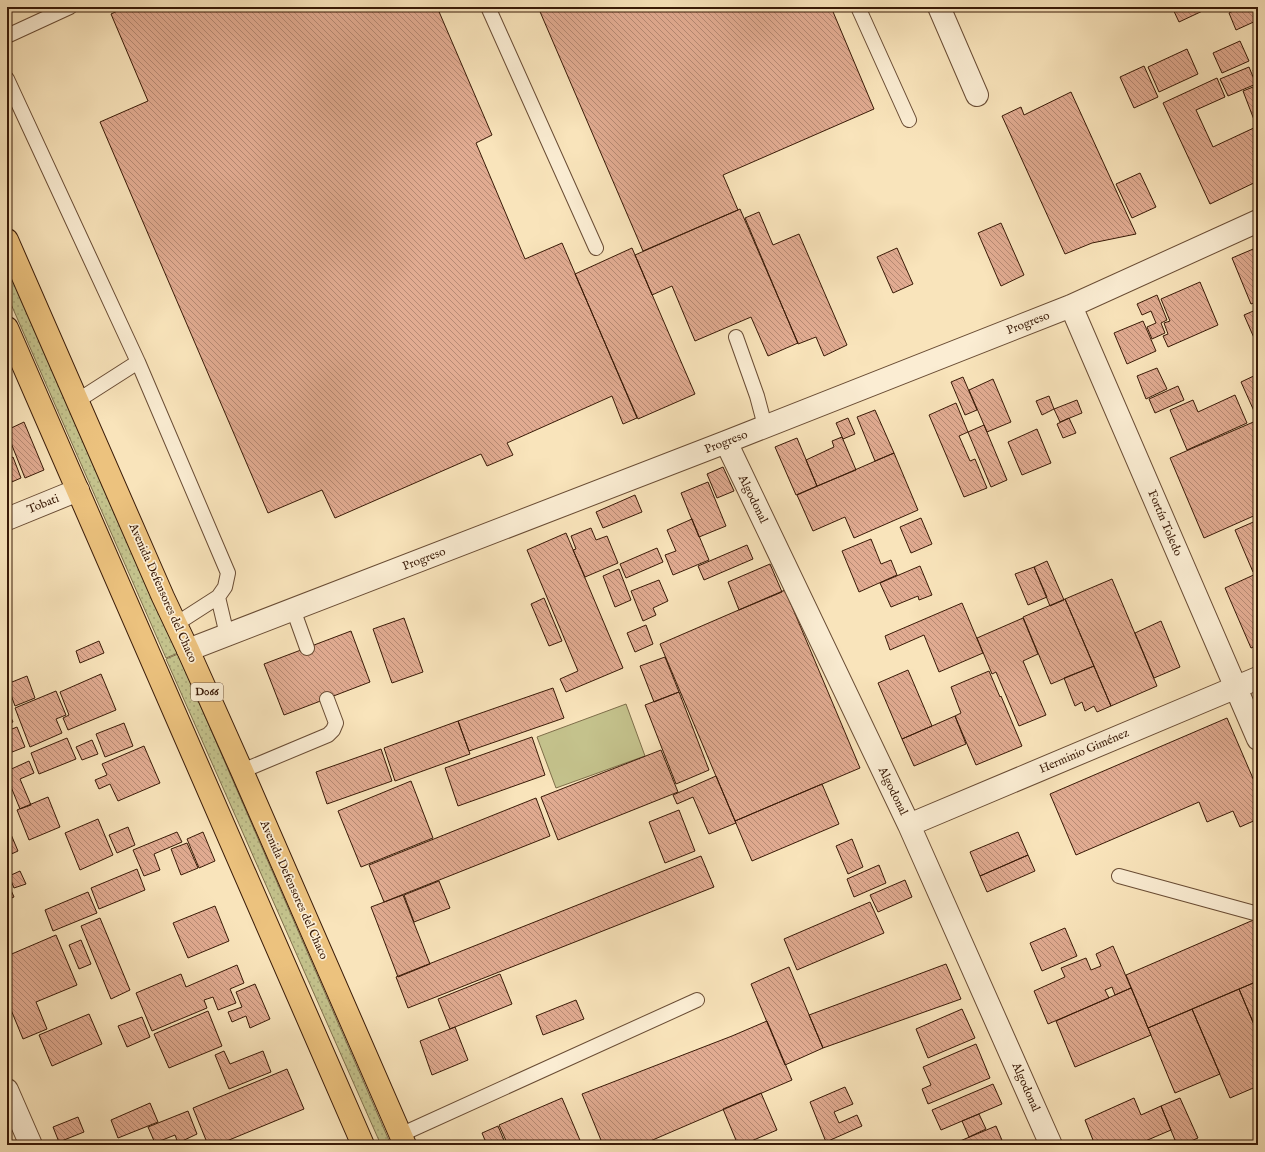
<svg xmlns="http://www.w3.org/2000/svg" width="1265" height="1152" font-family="'IM FELL English',serif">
<defs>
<pattern id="grass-dots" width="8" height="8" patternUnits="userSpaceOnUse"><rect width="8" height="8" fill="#c4c28c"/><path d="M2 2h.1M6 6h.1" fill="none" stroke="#a9a677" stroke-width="1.8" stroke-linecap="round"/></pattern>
<pattern id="building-back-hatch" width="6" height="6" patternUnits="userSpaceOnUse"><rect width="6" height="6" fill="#e1ab91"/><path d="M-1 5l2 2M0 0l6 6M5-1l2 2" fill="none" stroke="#b78a74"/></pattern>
</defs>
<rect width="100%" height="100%" fill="#f9e4bb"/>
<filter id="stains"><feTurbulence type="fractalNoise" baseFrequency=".005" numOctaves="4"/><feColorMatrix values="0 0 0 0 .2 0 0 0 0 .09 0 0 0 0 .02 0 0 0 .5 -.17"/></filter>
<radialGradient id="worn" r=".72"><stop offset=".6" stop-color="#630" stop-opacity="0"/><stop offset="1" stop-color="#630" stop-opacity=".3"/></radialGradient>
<path fill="url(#grass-dots)" stroke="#7e6e4a" d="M7 263 178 653 166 658 7 295Z
M178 654 391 1145H381L166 659Z"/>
<path fill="#c4c28c" stroke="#7e6e4a" d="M626 704 645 756 556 788 537 737Z"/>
<path fill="url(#building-back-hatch)" stroke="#391a07" d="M126 7H437L492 135 476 143 525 259 562 243 637 418 623 424 612 396 507 443 513 455 487 466 481 454 335 518 322 490 268 513 100 122 148 101 111 14Z
M538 7H831L874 109 723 175 738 210 643 251Z
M1172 7H1211L1179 22Z
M1241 7H1258V20L1236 30 1229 13Z
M1240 41 1249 61 1222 73 1213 53Z
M1187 49 1198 74 1159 92 1148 67Z
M1144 66 1158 97 1134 108 1120 77Z
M1249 67 1256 84 1228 96 1220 79Z
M1258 68V82L1253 70Z
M1217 78 1225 97 1196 110 1213 147 1258 126V149L1253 151 1258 162V181L1210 204 1163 103Z
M1258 85V125H1256L1243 91Z
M1071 92 1136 234 1092 243 1065 254 1002 116 1021 107 1024 115Z
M1140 173 1156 207 1132 218 1116 184Z
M740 209 798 343 768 356 751 317 695 341 672 286 652 295 635 255Z
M759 212 773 245 799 234 847 345 824 356 816 337 798 344 745 218Z
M1001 223 1024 275 1001 286 978 233Z
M1258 247V301L1251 304 1232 258Z
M632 248 695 394 638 419 575 274Z
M897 248 913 284 893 293 877 257Z
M1200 282 1218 325 1168 347 1163 336 1168 334 1164 323 1170 321 1161 299Z
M1157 295 1167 320 1161 323 1165 333 1152 339 1147 327 1156 323 1151 311 1142 315 1137 304Z
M1258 309V347L1244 315Z
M1143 321 1156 351 1127 364 1114 333Z
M1157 368 1167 389 1146 399 1137 376Z
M1258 374V514L1204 538 1170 458 1258 420 1241 382Z
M963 377 977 410 965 415 951 382Z
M993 379 1011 422 987 432 969 390Z
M1178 386 1184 400 1155 413 1149 399Z
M1235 395 1247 423 1187 450 1170 410 1193 400 1198 412Z
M1049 396 1054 409 1042 415 1036 401Z
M1077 400 1082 413 1060 422 1054 409Z
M956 403 968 432 959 436 970 461 975 459 987 488 964 497 929 415Z
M875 410 894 453 875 461 857 417Z
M848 418 855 434 843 439 836 423Z
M1069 418 1076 433 1063 438 1057 424Z
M24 422 44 470 25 478 7 433V430Z
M984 425 1007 480 991 487 968 432Z
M1037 429 1051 463 1022 475 1008 442Z
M842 437 856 470 817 486 806 460 834 447 832 441Z
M797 438 817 486 796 495 775 447Z
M894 453 918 510 854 538 845 517 813 531 797 495Z
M13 457 21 478 7 484V460Z
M723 467 734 491 717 498 707 474Z
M708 482 726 526 699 537 681 493Z
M635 495 642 512 603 528 596 512Z
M921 518 932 544 911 553 900 527Z
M692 519 709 560 673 575 665 555 676 551 667 530Z
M1258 520V569L1253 572 1235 530Z
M591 528 596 540 607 536 618 563 585 577 573 550 576 549 571 536Z
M566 533 623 668 566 692 560 679 578 671 527 550Z
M871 539 881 564 891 560 897 575 859 592 842 551Z
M747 545 753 559 704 580 698 566Z
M657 548 663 562 626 578 620 564Z
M1047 561 1064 600 1050 606 1034 567Z
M770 564 782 592 739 610 728 582Z
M920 566 932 595 919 600 918 596 891 607 880 583Z
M1034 567 1047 597 1028 605 1015 574Z
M619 569 631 600 615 607 603 576Z
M1258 573V645L1251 648 1225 588Z
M1112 579 1157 686 1111 706 1065 599Z
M659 580 668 601 653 608 656 615 643 621 631 591Z
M785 590 860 768 735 821 660 644Z
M544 598 562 641 549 646 531 604Z
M1065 599 1094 666 1051 684 1023 617Z
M962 603 983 653 939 672 924 635 890 650 885 636Z
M404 618 423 672 392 683 373 629Z
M1023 618 1038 654 1023 661 1046 715 1019 726 996 672 992 674 977 638Z
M1161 621 1180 667 1154 678 1135 633Z
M646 625 653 644 635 652 627 633Z
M351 631 370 682 284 715 264 664Z
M99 641 104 653 80 663 76 651Z
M665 657 679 692 654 702 640 666Z
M1094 666 1111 706 1097 712 1094 706 1085 711 1082 702 1075 706 1064 678Z
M908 670 932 726 902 739 878 683Z
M989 671 1000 697 1001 696 1022 746 976 765 955 716 961 713 951 687Z
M101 674 116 710 68 730 63 718 69 715 60 692Z
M27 676 35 698 15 706 7 684Z
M553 688 564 718 469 751 458 721Z
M56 691 66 715 56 719 62 733 30 747 15 708Z
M679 692 709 770 676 784 645 705Z
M7 711H8L13 722 7 724Z
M955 716 966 744 914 766 902 739Z
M1227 718 1258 790V819L1240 827 1233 811 1207 822 1199 802 1076 855 1050 794Z
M458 721 470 754 395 781 384 748Z
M124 723 133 746 105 757 96 734Z
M17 727 25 747 7 754V731Z
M532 737 545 775 458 806 445 768Z
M67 738 76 759 39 774 31 753Z
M92 740 98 754 82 760 76 747Z
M144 746 160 783 118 801 110 784 99 789 95 780 107 775 102 764Z
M381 749 392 781 327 804 316 772Z
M661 750 678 792 558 840 541 797Z
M29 761 34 773 20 779 31 805 20 809 7 777V771Z
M716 776 736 823 709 834 693 797 677 804 673 795Z
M411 781 433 838 361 867 338 811Z
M822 784 839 824 752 861 735 821Z
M48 797 60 827 29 840 17 810Z
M536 798 550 836 384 902 369 865Z
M679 810 695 851 665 863 649 822Z
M98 819 113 855 80 870 65 833Z
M7 825 18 851 7 856Z
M128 827 135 845 117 853 109 835Z
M177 832 182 842 154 854 160 870 144 876 133 850Z
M203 832 215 861 199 868 187 839Z
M1018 832 1028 855 980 876 970 852Z
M852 839 863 867 848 874 836 846Z
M187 843 198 868 181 875 171 849Z
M1028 855 1035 871 987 892 980 876Z
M701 856 714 887 408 1008 396 977Z
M879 865 886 883 854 897 847 879Z
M137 869 145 890 99 909 91 888Z
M20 871 26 884 14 888 9 876Z
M905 880 912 897 878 912 870 895Z
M7 881 14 897 7 900Z
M439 881 450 908 414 922 404 895Z
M88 892 97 913 53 931 45 910Z
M403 895 430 964 398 977 371 907Z
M870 902 884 933 797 970 784 939Z
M215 906 229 941 188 958 173 923Z
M100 918 130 990 111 999 81 926Z
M1258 918V981L1148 1028 1126 975Z
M1065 928 1077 956 1042 971 1030 943Z
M56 935 77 985 36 1002 47 1029 23 1039 7 1000V956Z
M81 940 91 964 79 969 69 945Z
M1113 946 1131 988 1115 995 1112 987 1105 990 1109 998 1048 1024 1034 991 1065 977 1061 968 1086 958 1091 970 1101 966 1096 954Z
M946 964 961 999 823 1048 809 1015Z
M237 965 244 983 230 989 236 1003 218 1010 213 997 204 1000 207 1008 152 1031 136 993 181 974 186 987Z
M789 967 823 1048 785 1065 751 984Z
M500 974 512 1004 450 1029 438 999Z
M1258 981V1034L1239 989Z
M255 984 270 1019 250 1028 246 1016 232 1022 228 1012 242 1007 236 992Z
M1131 988 1151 1035 1075 1067 1056 1021Z
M1239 989 1258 1034V1086L1230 1098 1192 1009Z
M576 1000 584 1019 543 1035 536 1016Z
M962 1009 975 1038 928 1058 916 1029Z
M1192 1009 1220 1074 1175 1093 1148 1028Z
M208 1011 222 1046 169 1068 154 1034Z
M89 1014 102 1044 52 1066 39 1035Z
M142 1017 150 1037 127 1047 118 1026Z
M767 1021 792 1080 641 1145H603L582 1094 732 1036Z
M455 1027 468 1060 432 1075 420 1041Z
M976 1044 990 1078 928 1104 922 1089 931 1085 923 1067Z
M224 1051 230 1064 263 1051 271 1072 229 1089 215 1055Z
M287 1069 304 1109 217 1145H208L193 1108Z
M993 1084 1002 1104 941 1130 932 1110Z
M845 1087 853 1104 834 1112 839 1123 857 1115 862 1126 826 1142 810 1102Z
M761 1093 777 1130 742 1145H738L723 1109Z
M562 1098 582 1145H508L499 1125Z
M1134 1098 1141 1115 1161 1106 1171 1130 1136 1145H1095L1085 1120Z
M1180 1098 1198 1138 1182 1145H1177L1161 1106Z
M150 1103 158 1122 118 1138 111 1120Z
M188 1111 197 1134 178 1143 175 1135 155 1143 148 1127Z
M979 1114 986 1129 969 1137 962 1121Z
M78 1117 84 1132 59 1142 53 1127Z
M498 1126 506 1145H487L482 1133Z
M996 1126 1004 1145H951L960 1141Z"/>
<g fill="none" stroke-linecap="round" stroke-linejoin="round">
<g stroke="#694c34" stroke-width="16">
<path id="lane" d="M488 7 596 248
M858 7 909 120
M7 36 70 7
M7 79 138 362 228 573 225 587 218 597 176 624
M736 337 757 396 765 426
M77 401 138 362
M218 597 227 635
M293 609 307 648
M242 771 328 735 333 730 336 723 327 699
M1119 876 1258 914
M400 1135 697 1000"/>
</g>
<g stroke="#694c34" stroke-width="24">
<path id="street" d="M939 7 977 95
M1071 306 1258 739
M726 442 909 825 1051 1145
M7 519 78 490
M188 650 726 442 1071 306 1258 221
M909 825 1258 678
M7 1090 31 1145"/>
</g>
<g stroke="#391a07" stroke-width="24">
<path id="highway" d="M7 240 163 597 188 650 242 771 405 1145
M7 328 363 1145"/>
</g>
<use href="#lane" stroke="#fbedd3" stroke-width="14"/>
<use href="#street" stroke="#fbedd3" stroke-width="22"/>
<use href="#highway" stroke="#ecc27e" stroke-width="22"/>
</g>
<g text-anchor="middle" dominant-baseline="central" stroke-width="3.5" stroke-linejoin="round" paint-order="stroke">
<rect fill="#fbedd3" stroke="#735944" stroke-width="1" x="191" y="683" width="32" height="18" rx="3"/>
<g font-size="11" font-weight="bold" fill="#391a07">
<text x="207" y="692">D066</text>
</g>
<g font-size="12" fill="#391a07" stroke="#fbedd3">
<text transform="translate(1028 323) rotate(-21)">Progreso</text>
<text transform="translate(726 442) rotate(-21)">Progreso</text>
<text transform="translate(753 499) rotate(64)">Algodonal</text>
<text transform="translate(43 504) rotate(-22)">Tobati</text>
<text transform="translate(1165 523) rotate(67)">Fortín Toledo</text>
<text transform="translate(424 559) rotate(-21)">Progreso</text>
<text transform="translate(163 593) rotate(66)">Avenida Defensores del Chaco</text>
<text transform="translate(1084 751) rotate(-23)">Herminio Giménez</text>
<text transform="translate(893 791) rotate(64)">Algodonal</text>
<text transform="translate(294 890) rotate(66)">Avenida Defensores del Chaco</text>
<text transform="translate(1026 1087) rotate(66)">Algodonal</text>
</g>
</g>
<rect width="1265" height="1152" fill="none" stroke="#f9e4bb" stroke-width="24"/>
<rect x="8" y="8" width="1249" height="1136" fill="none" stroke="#391a07" stroke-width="2"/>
<rect x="12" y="12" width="1241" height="1128" fill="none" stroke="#391a07"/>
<rect width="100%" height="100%" filter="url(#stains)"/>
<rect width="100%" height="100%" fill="url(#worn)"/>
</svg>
